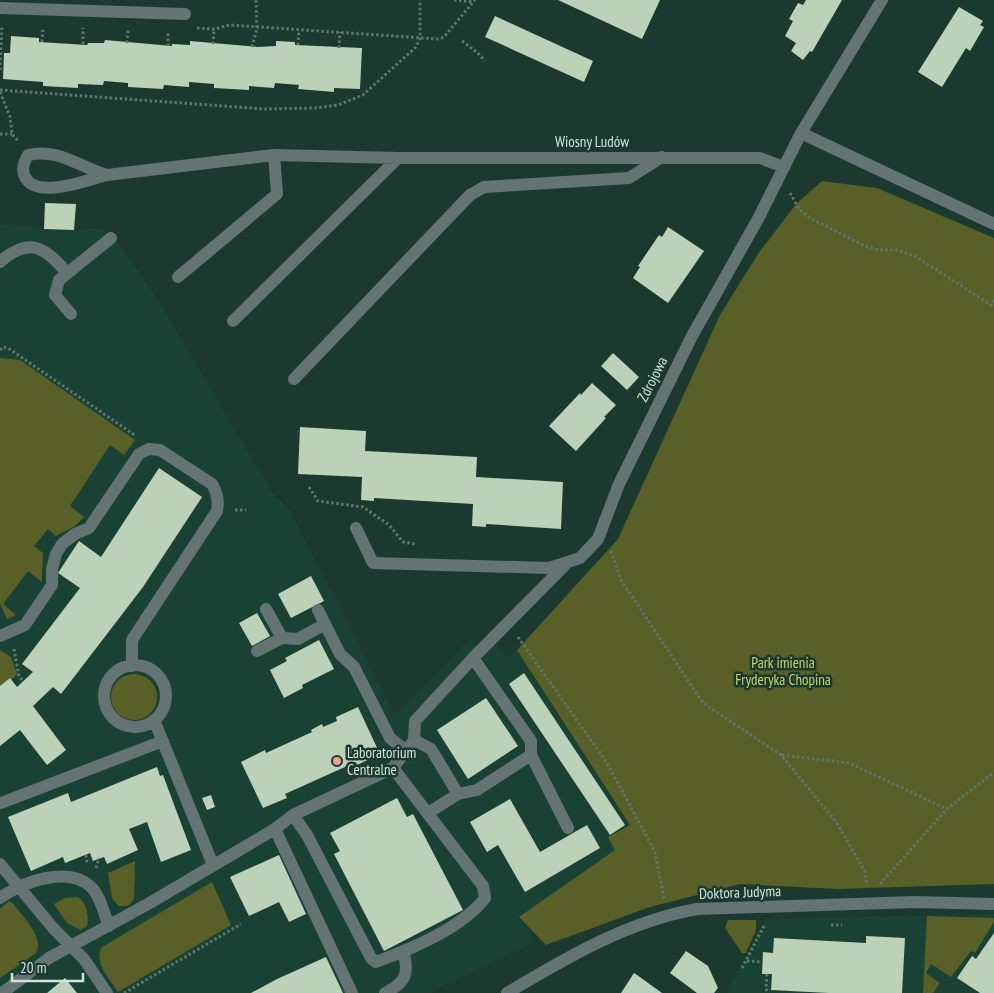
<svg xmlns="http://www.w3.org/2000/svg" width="994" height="993" font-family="'PT Sans Narrow',sans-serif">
<rect width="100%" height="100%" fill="#1b392e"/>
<path fill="#1a4234" d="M0 224 74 230 102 228 118 243 156 296 274 495 290 510 395 715 471 638 479 649 490 639 507 657 517 650 630 825 616 850 519 917 536 941 429 993H0Z
M994 914V993H726L765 919Z"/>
<path fill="#596027" d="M822 181 877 188 994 238V884L837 889 740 884 650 907 546 945 519 917 615 850 608 837 630 825 517 650 618 539 720 315 758 254 796 204Z
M0 358 20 360 135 440 124 455 110 445 70 506 84 517 75 526 56 536 48 529 34 546 43 553 42 582 28 571 3 604 16 615 7 619 0 604Z
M0 650 11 657 17 674 12 680 10 678 0 686Z
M111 697a23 23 0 1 1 46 0a23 23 0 1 1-46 0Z
M135 861 134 899 128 906H119L112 898 108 873Z
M212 882 231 925 118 992C110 979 93 963 102 947Z
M78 897C87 903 89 916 87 926L81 930 67 923 54 904 65 898Z
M9 901 14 904C22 917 45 937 36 953L0 978V909Z
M927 916 994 918V922L975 953 971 951 951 977 931 964 926 973 940 983 933 993H923Z
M728 920H756V930L746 953H742L725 928Z"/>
<path fill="#bcd2b8" d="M558 0H660L642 39Z
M806 0H842L812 52 810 51 803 60 791 51 796 43 785 36 793 21 789 19 794 10 798 3 803 5Z
M959 7 983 21 980 25 984 27 970 51 966 48 942 87 918 72Z
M495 16 593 61 584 82 485 37Z
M11 36 39 38V42L87 45 88 43H104L105 40 172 46V44L190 45V41L258 47 276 46V41L295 42V45L362 48 360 89 334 88V92L298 89 299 85 275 83 274 88 249 86V90L214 88V84L189 82V87L164 85 163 89 128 87V83L104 81 103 85 78 84V88L43 86V82L3 79 4 53H10Z
M45 203 76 204 74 230 44 229Z
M668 227 704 251 668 303 633 278 640 267 638 266 659 235 662 237Z
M613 353 639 377 627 390 601 366Z
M592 383 616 405 604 417 606 418 576 451 549 426 580 393 581 395Z
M300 427 366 431 365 451 477 457 476 477 563 482 561 529 486 524V527L472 526 473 504 374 498V501L361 500 362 477 298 474Z
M159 468 202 497 143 587 61 694 53 687 33 706 66 750 47 765 20 730 0 746V686L10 678 17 687 33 672 22 664 80 588 58 573 79 541 101 557Z
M311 576 324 601 291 618 278 594Z
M257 613 270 636 252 646 239 623Z
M319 640 334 669 302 685 303 688 284 698 270 670 287 661 285 658Z
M524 673 625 825 610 835 509 684Z
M486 698 518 746 468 779 437 730Z
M358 707 380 754 357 765 356 762 285 794 287 798 263 808 241 762 265 750 266 753 312 732 311 730 322 724 323 727 337 721 336 717Z
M157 767 160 776 163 775 191 850 161 862 147 822 129 829 138 850 107 864 104 857 93 861 90 853 65 863 63 857 31 871 8 817 68 793 71 802Z
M211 795 215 807 207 810 202 798Z
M397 798 407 817 413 814 463 910 384 951 334 854 340 851 330 833Z
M510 799 540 852 587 825 600 848 525 892 498 845 487 852 470 822Z
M279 855 306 914 289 922 279 902 249 916 230 877Z
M994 933V993H980L957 978 972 956 976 959Z
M866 936 905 938 902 993H829L771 990 772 974H762L763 952 773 953 774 938 866 943Z
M686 951 708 966 718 988 714 993H697L670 973Z
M326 957 343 993H251L277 979Z
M634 973 637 975 662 993H621Z
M65 978 77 993H47Z"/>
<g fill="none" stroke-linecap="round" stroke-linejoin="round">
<path stroke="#5d766c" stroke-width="3" stroke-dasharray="2.5 2.5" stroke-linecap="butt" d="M454 0 473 2
M197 28 214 29 230 25 438 39 444 37 475 0
M462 41 478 53 485 61
M42 42 43 27
M127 43 128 29
M83 44V28
M213 44 214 29
M298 45 299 30
M168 46V31
M252 47 257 28 256 0
M339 48 340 32
M0 70 2 25
M0 90 265 109 315 108 338 105 363 95 416 47 420 38V0
M0 92 10 117 12 134 19 142
M0 134H12
M790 193 799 209 810 218 865 246 878 250H897L915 256 991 305
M994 300 991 305 994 308
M0 350 3 347 8 348 136 436
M309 487 318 501 363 507 389 525 403 542 416 544
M235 510H246
M611 551 621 580 703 703 781 755 837 823 865 872 867 886
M518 637 607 763 655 852 664 899
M14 649 19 676 23 681
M782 755 849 763 947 809
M86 855 87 864
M96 868 99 858
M880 884 947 809 994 772
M831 925H842
M747 961 762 962
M742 968 765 924
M767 974 766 989 769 993
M124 993 241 924"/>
<path stroke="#647473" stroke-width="12" d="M0 8 185 14
M801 133 994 224
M107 175C87 180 37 200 25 177 21 169 24 162 28 155 58 148 78 166 107 175L274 155 398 158H760L784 167
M0 262C29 236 45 247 67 273
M178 277 277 194 274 155
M71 314 55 295 59 280 111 238
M233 321 398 158
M294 379 470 195 484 187 629 178 662 157
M356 528 373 563 549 568 580 558 598 539 619 484 692 336 758 219 801 133 882 0
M266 609 282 638 298 639 325 624
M318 610 340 654 354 667 390 738 406 751
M0 636 25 625 52 585V569L56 554 62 544 75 534 89 528 139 454 149 449 160 450 212 484C217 493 219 500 217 511L132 640V666
M257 651 282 638
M104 696a31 31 0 1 1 62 0a31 31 0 1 1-62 0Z
M154 720 213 865
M414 740 431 749 458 794 428 813
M531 755 568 828
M458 794 477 790 531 755V741L473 658 565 565
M1 803 163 741
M293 815 307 835 371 958 376 962C411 949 462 928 485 898L483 886 393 768
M275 829 352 993
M0 864 54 929 84 959 107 993
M0 898C22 882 68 865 91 887 100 895 104 914 109 926
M2 993 49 958 148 904 275 829 293 815 393 768 414 740 415 721 473 658
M385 993C405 983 410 974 403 952
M507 993C566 958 628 921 697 909L915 902 994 904"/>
</g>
<circle fill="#f49e86" stroke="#1b392e" stroke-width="2" cx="337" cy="761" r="5"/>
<g text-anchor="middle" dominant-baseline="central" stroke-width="5" stroke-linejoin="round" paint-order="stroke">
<g font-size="15" fill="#d2e3db" stroke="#1b392e">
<text x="592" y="141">Wiosny Ludów</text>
<text transform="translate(652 379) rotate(-63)">Zdrojowa</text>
<text transform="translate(740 892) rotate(-2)">Doktora Judyma</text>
</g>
<g font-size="15" fill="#c7d36b" stroke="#1b392e">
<text x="783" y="662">Park imienia<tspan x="783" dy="17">Fryderyka Chopina</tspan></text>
</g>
<g font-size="15" fill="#d2e3db" stroke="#1b392e" text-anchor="start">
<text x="347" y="752">Laboratorium<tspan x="347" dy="17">Centralne</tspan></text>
</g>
</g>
<path d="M12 973v8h71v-8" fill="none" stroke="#d2e3db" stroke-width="2.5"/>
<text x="20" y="973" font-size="15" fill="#d2e3db" stroke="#1b392e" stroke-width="4" paint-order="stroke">20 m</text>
</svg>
